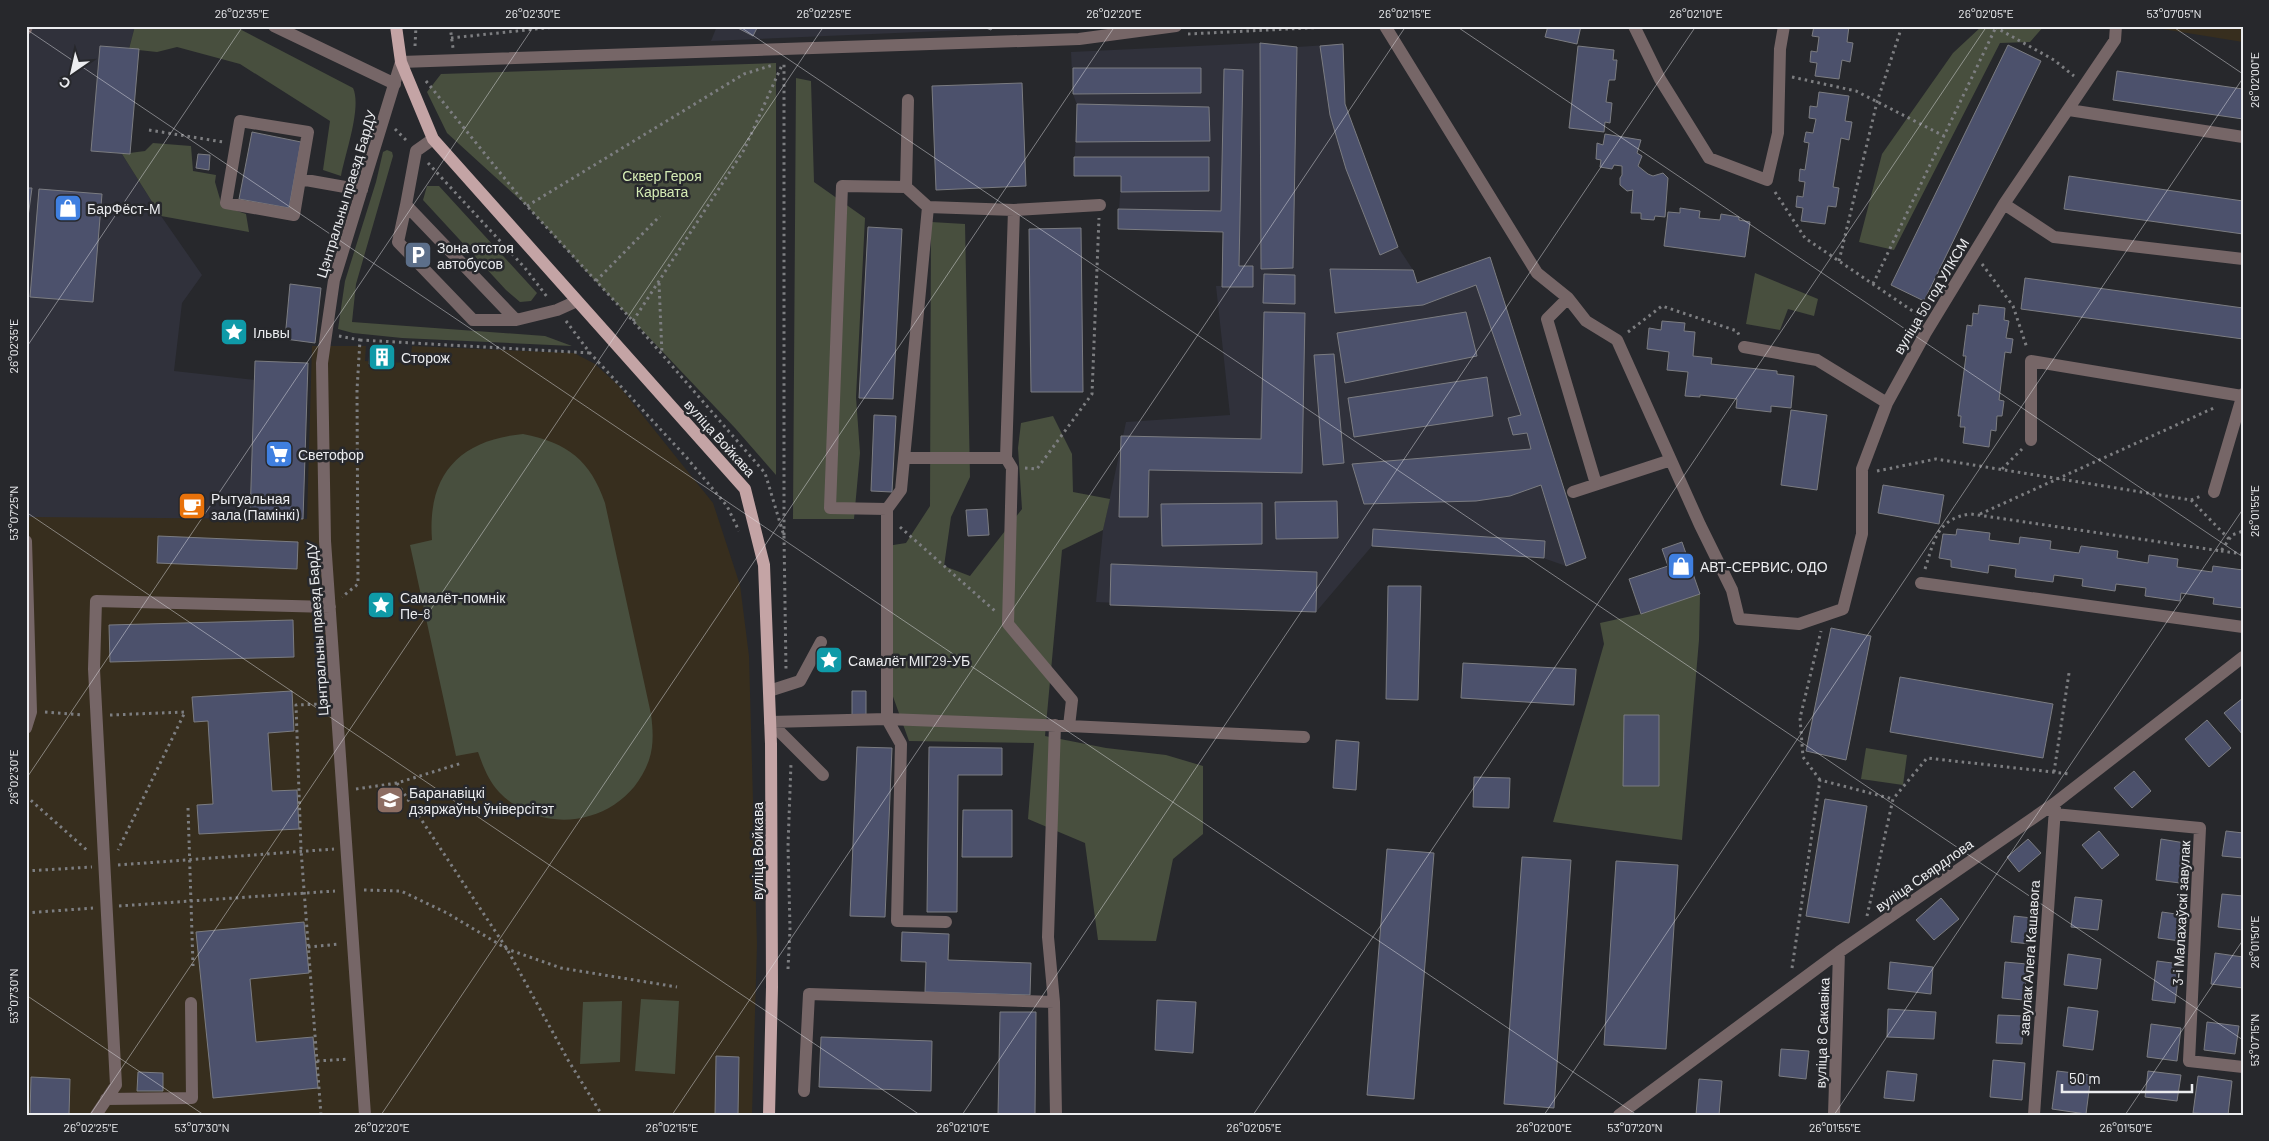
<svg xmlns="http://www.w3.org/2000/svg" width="2269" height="1141" font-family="Barlow,sans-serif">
<rect width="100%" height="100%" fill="#27282c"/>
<path fill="#30313b" d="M26 26H135L129 49 100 46 91 151 122 154 161 216 202 275 182 303 174 371 255 380 250 526 26 525Z
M717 26H1058L711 41Z
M1260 43 1297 47 1343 44 1345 104 1398 247 1413 270 1417 282 1490 257 1586 558 1566 566 1543 558 1372 546 1316 612 1096 602 1103 530 1126 422 1230 415 1216 286H1222L1223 232 1118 229 1121 176H1074L1077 105 1073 94 1071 52Z"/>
<path fill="#372e1e" d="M2144 26H2243V42Z
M312 346H366L365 361 410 363 412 346 574 353 595 364 619 386 713 503 740 585 749 656 757 945 752 1115H26V517L307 519Z"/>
<path fill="#484f3e" d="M135 26H234L353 88C362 107 345 154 341 176L323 170 330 121 240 64 177 47 157 52 129 49Z
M1982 26H2044L2030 42 2000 43 1894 250 1859 242 1882 154 1953 53Z
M776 63V475L735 428 584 269 527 206 447 133 427 92 441 74Z
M796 78 811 81 814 182 865 218 856 397 860 453 854 519H793Z
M153 143 191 146 193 171 216 175 215 182 222 206 246 214 249 232 161 216 122 154 145 151Z
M387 150 392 152 393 156 356 284 352 322 545 336 572 346 402 338 353 333 338 329 345 281 376 182 383 152Z
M427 186H439L537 293 531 301 520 302 506 290 423 200Z
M931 222 965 224 970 477 951 517 944 566 970 576 1022 509 1018 448 1021 423 1053 416 1072 454 1073 492 1110 499 1103 530 1062 550 1045 736 1106 748 1166 755 1203 766V834L1173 859 1156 941 1098 940 1085 843 1028 819 1034 743 909 741 887 680V546L906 543 930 506Z
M1755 273 1818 299 1814 316 1788 309 1780 330 1746 324Z
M523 434C568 443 590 460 605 503L651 714C653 730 654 745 649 760 627 823 545 840 499 792 488 780 483 766 478 752L456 756 410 545 432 540C427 475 459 440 523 434Z
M1700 594 1699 640 1682 840 1553 822 1604 644 1600 623 1641 614Z
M1866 748 1907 755 1903 785 1861 779Z
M641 999 679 1001 675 1074 635 1071Z
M622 1001 620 1062 580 1064 583 1002Z"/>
<path fill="#4c516c" stroke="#7b7c81" d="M734 26H758L753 36Z
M981 26H993L991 30Z
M1548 26H1581L1577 44 1545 37Z
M1814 26H1849L1847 42 1853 43 1850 62 1842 60 1839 79 1815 76 1817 63 1810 62 1811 51 1817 52 1819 37 1812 36Z
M1260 43 1297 47 1293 268 1261 269Z
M1343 44 1345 104 1398 247 1380 255 1346 169 1330 115 1320 46Z
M2008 45 2041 61 1924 301 1891 285Z
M100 46 139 49 130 154 91 151Z
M1578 46 1614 50 1613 60H1617L1615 80H1609L1606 102 1612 103 1610 123 1605 122 1604 132 1569 128Z
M1073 68H1201V93L1073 94Z
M1224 69 1243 70 1239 266H1253V287H1222L1223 232 1118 229V209L1221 211Z
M2117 71 2243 89V119L2113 100Z
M1022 83 1026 186 936 190 932 86Z
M1819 92 1849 96 1845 121 1852 122 1849 140 1841 138 1833 187 1839 188 1836 207 1828 206 1825 224 1801 221 1803 208 1796 207 1797 196 1803 197 1805 182 1799 181 1800 169 1805 170 1809 143 1804 142 1806 132 1813 133 1816 119 1809 118 1810 106 1817 107Z
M1077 104 1209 107 1210 141 1076 142Z
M252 132 301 142 289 208 239 199Z
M1605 134 1641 140 1637 153 1642 156 1638 166 1648 174 1653 176 1663 173 1668 178 1665 217 1655 216 1654 220 1641 219V213H1631L1633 190 1627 191 1620 185V178L1622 175V166L1614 165 1612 169 1600 167 1601 160 1596 159 1597 143 1603 145Z
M198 154 210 155 209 170 196 168Z
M1074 157H1209V191L1121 192V176H1074Z
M2069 176 2243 201V234L2064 209Z
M26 188H32L28 217H26Z
M39 189 102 194 93 302 30 297Z
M1680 208 1700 211 1699 218 1720 220 1721 214 1739 217V220L1750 222 1745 257 1664 246 1668 212 1680 213Z
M868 227 902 229 893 399 859 398Z
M1081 228 1083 392H1031L1029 229Z
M1490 257 1586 558 1566 566 1541 485 1510 496 1476 501 1364 504 1352 464 1531 449 1527 433 1513 435 1508 418 1521 415 1476 285 1423 305 1335 313 1330 269 1413 270 1417 283Z
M1264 274 1295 275V304L1263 303Z
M2025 278 2243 308V339L2021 309Z
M290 284 321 288 315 343 285 339Z
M1979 305 2005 308 2004 320 2009 321 2006 338 2013 339 2011 353 2005 352 1999 400 2004 401 2002 416H1997L1996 431 1991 430 1989 447 1963 443 1965 427H1960L1961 416H1958L1966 356H1963L1967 325 1972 326 1973 313 1978 314Z
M1264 312 1305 313 1302 473 1149 470 1148 517H1119L1121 436 1261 439Z
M1466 312 1477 356 1345 383 1337 333Z
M1662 321 1685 323 1684 331 1695 332 1693 356 1712 358 1711 364 1777 371V374L1794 376 1791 408 1771 406V412L1736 408 1737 399 1700 395V397L1685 396 1688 372 1667 370 1669 352 1647 349 1649 328 1661 330Z
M370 347 394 349 393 366 369 364Z
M1334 354 1344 463 1323 465 1314 355Z
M255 361 308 363 303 519 250 517Z
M1487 377 1493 416 1354 437 1348 398Z
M1791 410 1827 415 1817 490 1781 485Z
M874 415 896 416 892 492 871 491Z
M1883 485 1944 495 1939 524 1878 513Z
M1337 501 1338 538 1276 539 1275 502Z
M1262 503V544L1162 546 1161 504Z
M987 509 989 535 968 536 966 510Z
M1373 529 1545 541 1544 558 1372 546Z
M1957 529 1990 533 1989 540 2019 544 2020 537 2051 541 2050 549 2079 553 2081 546 2118 551 2117 558 2148 563 2149 555 2178 559 2177 567 2212 572 2213 566 2243 570V608L2213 604 2214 598 2181 593 2180 601 2145 596 2146 588 2116 584 2115 591 2082 586 2083 579 2054 575 2053 582 2015 577 2016 569 1989 565 1988 573 1951 567V560L1939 558 1943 534 1956 535Z
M158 536 298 542 297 569 157 563Z
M1682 542 1700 594 1641 614 1629 579 1668 566 1662 549Z
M1111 564 1317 572 1316 612 1110 605Z
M1388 586H1421L1418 700 1386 699Z
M293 620 294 657 110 662 109 625Z
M1831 628 1871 636 1846 760 1806 751Z
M1463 663 1576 669 1574 705 1461 698Z
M1900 677 2053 704 2043 758 1890 732Z
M292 691 294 731 268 733 272 791 297 790 299 829 199 834 197 805 213 804 208 721 194 722 192 697Z
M852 691H866V716H852Z
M2243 698V735L2224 713Z
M1624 715H1659V786H1623Z
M2207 720 2231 748 2209 767 2185 739Z
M1336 740 1359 742 1356 790 1333 788Z
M857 747 892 748 885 917 850 916Z
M929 747 1002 748V775H958L957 912H927Z
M2134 771 2151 791 2132 808 2114 788Z
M1474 777 1510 778 1509 808 1473 807Z
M1825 799 1867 806 1849 923 1806 916Z
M963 810H1012V857H962Z
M2099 831 2119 855 2102 869 2082 845Z
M2226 831 2243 833V858L2222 856Z
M2028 839 2041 853 2019 872 2007 857Z
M2161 839 2185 843 2180 883 2156 880Z
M1387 849 1434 853 1414 1099 1367 1095Z
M1522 857 1571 860 1554 1108 1504 1104Z
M1616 861 1678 865 1666 1049 1604 1045Z
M2222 894 2243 896V930L2218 927Z
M2075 897 2102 900 2098 930 2071 927Z
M1941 898 1959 919 1934 940 1916 920Z
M2162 912 2183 915 2180 941 2158 938Z
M2014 916 2032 918 2030 944 2011 942Z
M304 922 309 973 250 979 256 1042 313 1037 318 1088 213 1098 196 932Z
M902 932 949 934 948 960 1031 963 1030 995 925 992 926 962 901 961Z
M2215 953 2243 957V988L2211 984Z
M2068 954 2101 959 2097 989 2064 985Z
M2157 961 2180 964 2175 1003 2152 1000Z
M1890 962 1933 967 1931 994 1888 989Z
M2005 962 2027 964 2024 1000 2002 998Z
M1157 1000 1196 1002 1193 1053 1155 1050Z
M2068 1007 2098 1011 2093 1050 2063 1046Z
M1888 1009 1936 1012 1934 1039 1887 1037Z
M1000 1012H1036L1035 1115H998Z
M1998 1015 2024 1016 2022 1044 1996 1043Z
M2207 1022 2239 1026 2235 1054 2204 1050Z
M2151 1024 2181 1028 2177 1061 2147 1057Z
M821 1037 932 1041 931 1091 819 1087Z
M1781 1049 1809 1051 1806 1079 1779 1076Z
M716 1056 739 1057 738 1115H715Z
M1993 1060 2025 1063 2022 1100 1990 1097Z
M1887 1071 1917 1074 1914 1101 1884 1098Z
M2057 1071 2091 1075 2086 1114 2052 1109Z
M2148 1071 2181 1075 2177 1101 2145 1097Z
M138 1072 163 1073V1091H137Z
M2198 1076 2232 1081 2228 1115 2193 1113Z
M31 1077 70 1079 69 1115H30Z
M1699 1079 1722 1081 1719 1115H1696Z"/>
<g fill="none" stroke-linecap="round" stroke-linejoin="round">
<path stroke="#7d7e81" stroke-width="3" stroke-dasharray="2.5 4" stroke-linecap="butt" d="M450 26 453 48
M1403 27 1414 26
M1995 27 2054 60 2074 76
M1188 34 1347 26
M451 38 564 26
M415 46 416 26
M1792 77 1856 91 1944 136
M426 81 527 206 633 321 765 473 784 536V63
M395 129 408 142
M149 130 223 142
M428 163 525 268 548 298
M1775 192 1805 238 1920 316
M527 206 744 74 773 65
M1839 261 1877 102 1902 26
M1982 264 2013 306 2027 348
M596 281 660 216
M659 283 662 354
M1873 284 1996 27
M566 321 590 353 687 458 727 506 739 531
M633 321 744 150 782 65
M1628 332 1662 306 1737 331 1739 335
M339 336 360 340 357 390 358 584 342 597
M360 340 590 353
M1025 468 1037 469 1092 394 1099 218
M2002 469 2022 449
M1877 471 1936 459 2191 500 2201 496
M2191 500 2229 539
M1980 514 2216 407
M900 527 995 611
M784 536 786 670
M2221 551 2243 554
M1925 569C1934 541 1937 518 1971 514L2221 551 2232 535 2243 531
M45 712 83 715
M110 715 185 712 118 850
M2054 772 2069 673
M1820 780 1803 757 1800 718 1821 631
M397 783 507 949 568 1060 602 1115
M356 789 397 783 462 763
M26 796 89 852
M188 808 193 966
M118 865 334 849
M26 871 92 867
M364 890 401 891 447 913 507 949 561 968 677 987
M119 906 335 891
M26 913 93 908
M1867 916 1893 799 1927 758 2070 774
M308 947 340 944
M1792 968 1820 780 1893 799
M788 969 790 929 788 846 791 763
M317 1061 349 1059
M321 1115 301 850 296 705 322 704"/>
<path stroke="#766667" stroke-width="12" d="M274 26 395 84
M1385 26 1537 273 1568 298 1586 321 1617 340 1700 525 1732 590 1739 619 1799 624 1843 609 1862 534V469L1887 403 1925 334 2004 204 2115 40 2116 26
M1634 26 1660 79 1709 158 1767 180 1778 133 1780 49 1784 26
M26 29 27 26
M2069 110 2243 137
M433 139 416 151 406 205 516 320 557 310 577 301
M300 179 294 215 226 203 240 121 308 132 300 179 362 190
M906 187 928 207 901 490 887 509V719L1069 726 1072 700 1008 624 1012 468 1006 458 1014 210
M2004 204 2054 237 2243 259
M406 205 398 242 473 320H516
M928 207 1014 210 1100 205
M1568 298 1547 319 1596 484
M1744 347 1817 360 1887 403
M2031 440V361L2242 396
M904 458H1006
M1573 492 1671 460
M2214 492 2243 394
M887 509 830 508 842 186 906 187 908 100
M26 541 31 712 26 728
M1921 583 2243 627
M769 691 800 681 821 642
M1069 726 1304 737
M823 775 770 722 887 719 901 744 897 921 946 922
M2054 814 2200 828 2189 1061 2243 1067
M1054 1002 1056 1115
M804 1091 809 994 1054 1002 1048 937 1055 725
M106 1099 192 1098 191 1003
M96 1115 116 1085 94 669 96 601 330 607
M365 1115 325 541 322 363 334 280 401 62 1079 39 1176 26
M1619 1115 1839 952 2055 803 2243 657
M1834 1115 1839 952
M2034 1115 2055 808"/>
<path stroke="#c4a4a5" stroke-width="12" d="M396 26 401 62 433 139 745 489 764 565 771 744 772 987 769 1115"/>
</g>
<path fill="none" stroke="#ebecef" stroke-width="1" stroke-opacity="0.45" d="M739 26 2243 1040M1456 26 2243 557M2172 26 2243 74M26 29 1637 1115M26 348 243 26M26 512 920 1115M26 779 534 26M26 995 204 1115M90 1115 824 26M381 1115 1115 26M672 1115 1406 26M962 1115 1696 26M1253 1115 1987 26M1544 1115 2243 78M1834 1115 2243 509M2125 1115 2243 940"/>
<defs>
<g id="shop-square" transform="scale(1.4375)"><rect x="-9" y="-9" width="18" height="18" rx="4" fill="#3f7fe0" stroke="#27282c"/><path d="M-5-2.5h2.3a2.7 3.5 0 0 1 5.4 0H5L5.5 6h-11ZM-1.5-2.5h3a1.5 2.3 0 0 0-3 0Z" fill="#fff"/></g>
<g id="parking-square" transform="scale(1.4375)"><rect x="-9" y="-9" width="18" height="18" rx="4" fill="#5c6f8a" stroke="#27282c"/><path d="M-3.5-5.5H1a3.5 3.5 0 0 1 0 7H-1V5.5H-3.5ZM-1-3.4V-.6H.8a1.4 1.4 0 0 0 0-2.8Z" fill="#fff"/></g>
<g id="sight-square" transform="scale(1.4375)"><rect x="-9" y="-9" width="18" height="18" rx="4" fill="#0f9aa8" stroke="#27282c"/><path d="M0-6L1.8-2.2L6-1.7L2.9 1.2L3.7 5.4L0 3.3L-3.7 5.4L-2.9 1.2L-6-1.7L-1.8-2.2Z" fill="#fff"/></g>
<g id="building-square" transform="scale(1.4375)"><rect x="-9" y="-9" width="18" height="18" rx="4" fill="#0f9aa8" stroke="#27282c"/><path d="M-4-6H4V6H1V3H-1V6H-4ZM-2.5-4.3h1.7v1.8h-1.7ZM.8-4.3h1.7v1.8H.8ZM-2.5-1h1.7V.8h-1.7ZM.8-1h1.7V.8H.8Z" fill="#fff"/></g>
<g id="supermarket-square" transform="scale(1.4375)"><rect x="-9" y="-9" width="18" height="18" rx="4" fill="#3f7fe0" stroke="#27282c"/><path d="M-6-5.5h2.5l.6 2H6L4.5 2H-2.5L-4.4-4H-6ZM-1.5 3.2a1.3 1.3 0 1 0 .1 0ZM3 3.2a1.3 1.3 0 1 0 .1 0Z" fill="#fff"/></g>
<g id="cafe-square" transform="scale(1.4375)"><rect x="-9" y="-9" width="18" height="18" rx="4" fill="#e8710a" stroke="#27282c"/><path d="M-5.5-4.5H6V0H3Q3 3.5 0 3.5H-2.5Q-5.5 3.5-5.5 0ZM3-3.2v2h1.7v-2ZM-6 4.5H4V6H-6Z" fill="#fff"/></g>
<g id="university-square" transform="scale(1.4375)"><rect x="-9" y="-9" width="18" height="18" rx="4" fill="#8d6e63" stroke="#27282c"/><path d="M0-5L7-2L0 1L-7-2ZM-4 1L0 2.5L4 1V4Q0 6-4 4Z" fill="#fff"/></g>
</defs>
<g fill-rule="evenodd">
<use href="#shop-square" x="68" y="208"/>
<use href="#parking-square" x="418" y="255"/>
<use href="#sight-square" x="234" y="332"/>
<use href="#building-square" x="382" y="357"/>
<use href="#supermarket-square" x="279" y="454"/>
<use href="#cafe-square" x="192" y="506"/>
<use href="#shop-square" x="1681" y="566"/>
<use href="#sight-square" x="381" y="605"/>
<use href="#sight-square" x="829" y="660"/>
<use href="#university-square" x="390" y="800"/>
</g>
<g text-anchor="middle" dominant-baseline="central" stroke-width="5" stroke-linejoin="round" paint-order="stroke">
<g font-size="14" fill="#d5ecb5" stroke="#27282c">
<text x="662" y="175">Сквер Героя<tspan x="662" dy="16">Карвата</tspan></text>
</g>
<g font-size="14" fill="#ebecef" stroke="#27282c">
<text transform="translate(346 194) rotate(-73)">Цэнтральны праезд БарДУ</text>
<text transform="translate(1931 296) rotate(-59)">вуліца 50 год УЛКСМ</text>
<text transform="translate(720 438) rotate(48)">вуліца Войкава</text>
<text transform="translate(317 629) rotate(-94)">Цэнтральны праезд БарДУ</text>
<text transform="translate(757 851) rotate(-90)">вуліца Войкава</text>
<text transform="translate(1924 875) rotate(-35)">вуліца Свярдлова</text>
<text transform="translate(2181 913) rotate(-87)">3-і Малахаўскі завулак</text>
<text transform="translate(2029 958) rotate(-86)">завулак Алега Кашавога</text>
<text transform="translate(1822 1033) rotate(-88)">вуліца 8 Сакавіка</text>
</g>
<g font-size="14" fill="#ebecef" stroke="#27282c" text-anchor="start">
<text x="87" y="208">БарФёст-М</text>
<text x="437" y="247">Зона отстоя<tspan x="437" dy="16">автобусов</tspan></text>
<text x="253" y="332">Ільвы</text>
<text x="401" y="357">Сторож</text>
<text x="298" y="454">Светофор</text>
<text x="211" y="498">Рытуальная<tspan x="211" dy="16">зала (Памінкі)</tspan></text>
<text x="1700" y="566">АВТ-СЕРВИС, ОДО</text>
<text x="400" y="597">Самалёт-помнік<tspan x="400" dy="16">Пе-8</tspan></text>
<text x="848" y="660">Самалёт МІГ29-УБ</text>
<text x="409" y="792">Баранавіцкі<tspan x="409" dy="16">дзяржаўны ўніверсітэт</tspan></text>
</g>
</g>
<rect width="2269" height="1141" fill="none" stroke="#27282c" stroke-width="55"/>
<g transform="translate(72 72) rotate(214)" stroke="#27282c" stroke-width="4" paint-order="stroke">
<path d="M0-4L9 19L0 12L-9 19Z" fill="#ebecef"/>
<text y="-8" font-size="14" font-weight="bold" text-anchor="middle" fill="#ebecef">С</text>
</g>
<path d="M2062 1084v8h130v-8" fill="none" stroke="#ebecef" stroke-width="2.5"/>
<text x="2069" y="1084" font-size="15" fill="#ebecef" stroke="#27282c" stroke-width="4" paint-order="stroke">50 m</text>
<rect x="28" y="28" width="2214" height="1086" fill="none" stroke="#ebecef" stroke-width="2"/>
<g font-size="12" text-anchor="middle" fill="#ebecef">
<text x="242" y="18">26°02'35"E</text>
<text x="533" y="18">26°02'30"E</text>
<text x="824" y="18">26°02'25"E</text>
<text x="1114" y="18">26°02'20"E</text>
<text x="1405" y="18">26°02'15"E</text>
<text x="1696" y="18">26°02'10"E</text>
<text x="1986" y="18">26°02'05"E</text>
<text x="2174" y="18">53°07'05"N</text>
<text transform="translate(2255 80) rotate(-90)" y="4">26°02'00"E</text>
<text transform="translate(14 346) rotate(-90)" y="4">26°02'35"E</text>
<text transform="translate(2255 511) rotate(-90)" y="4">26°01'55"E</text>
<text transform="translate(14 513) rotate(-90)" y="4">53°07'25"N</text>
<text transform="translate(14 777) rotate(-90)" y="4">26°02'30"E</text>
<text transform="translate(2255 942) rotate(-90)" y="4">26°01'50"E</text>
<text transform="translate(14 996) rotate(-90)" y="4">53°07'30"N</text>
<text transform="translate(2255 1040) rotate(-90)" y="4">53°07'15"N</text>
<text x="91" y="1132">26°02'25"E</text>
<text x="202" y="1132">53°07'30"N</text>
<text x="382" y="1132">26°02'20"E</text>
<text x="672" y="1132">26°02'15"E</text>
<text x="963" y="1132">26°02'10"E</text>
<text x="1254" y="1132">26°02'05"E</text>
<text x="1544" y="1132">26°02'00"E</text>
<text x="1635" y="1132">53°07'20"N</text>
<text x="1835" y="1132">26°01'55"E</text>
<text x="2126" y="1132">26°01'50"E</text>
</g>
</svg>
